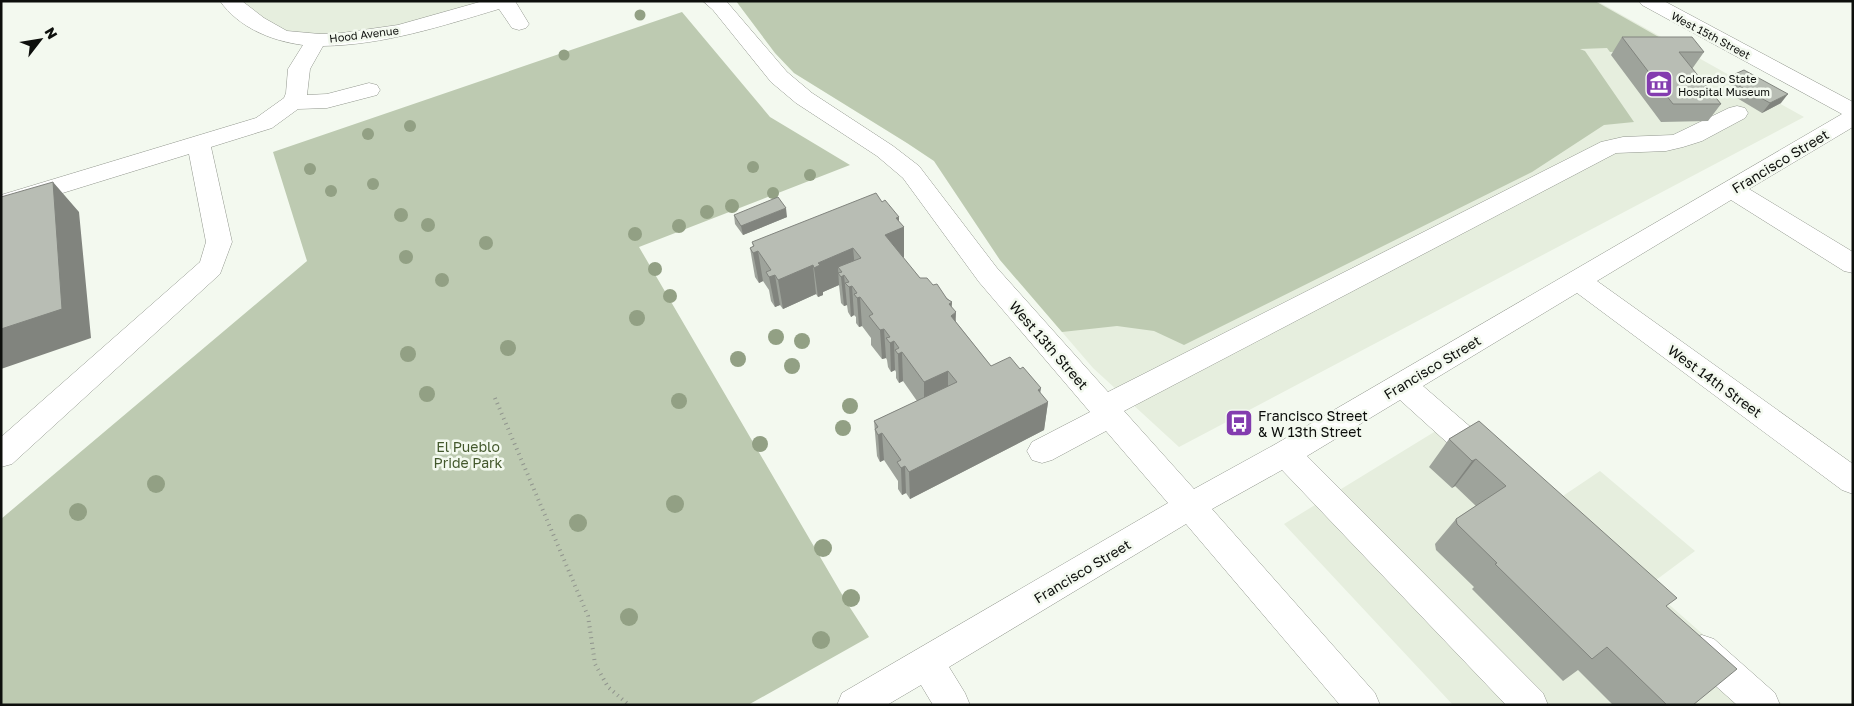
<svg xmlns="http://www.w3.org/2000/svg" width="1854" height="706" font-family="'Golos Text',sans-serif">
<rect width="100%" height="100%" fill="#f3f9ef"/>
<path fill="#e6eede" d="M230 1H504L375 34 286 36Z
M736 1H1597L1804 117 1179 447 1093 368 1000 260 934 161 907 143 794 73 775 53Z
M1457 418 1554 502 1600 471 1695 551 1648 586 1783 705H1453L1284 524Z"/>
<path fill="#bdcab1" d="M736 1H1595L1664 40 1674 50 1610 52 1607 48 1580 49 1585 51 1634 122 1604 125 1532 172 1184 345 1154 331 1117 326 1062 332 1000 260 934 161 907 143 794 73 775 53Z
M682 12 770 117 850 165 639 247 847 603 869 637 748 705H1V519L307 261 273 152Z"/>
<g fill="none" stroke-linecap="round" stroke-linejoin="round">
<g stroke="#92978e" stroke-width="1">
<path id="minor" d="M220 1H242L264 18 287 31 320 34 342 33 398 25 483 1H515L529 24 526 28 519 30 512 28 499 9C442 26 384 45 323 46L310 69 307 95 327 94 369 83 377 85 380 90 377 95 327 108 298 109 272 128 211 147 232 242 220 274 12 464 1 467V437L200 262 206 242 189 154 1 212V195L256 118 284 98 286 93 288 69 303 45C272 41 239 28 220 1Z
M703 1 727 2 787 72 812 93 893 146 919 166 997 268 1108 392 1601 142 1623 137 1673 135 1729 108 1737 106 1745 108 1748 113 1745 118 1702 141 1683 147 1666 151 1616 153 1124 411 1194 489 1274 445 1842 114 1642 5 1639 1H1664L1853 102V127L1749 189 1853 252V273L1844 271 1731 200 1597 281 1853 464V494L1842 490 1577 293 1423 386 1496 449 1500 458 1496 467 1485 471 1474 467 1400 400 1307 456 1543 693 1548 705H1506L1282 470 1212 509 1375 693 1380 705H1340L1186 524 949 667 965 693 970 705H933L921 685 887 705H837L842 693 1168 503 1106 431 1052 460 1042 463 1032 460 1027 451 1032 442 1090 412 979 282 903 178 877 156 796 103 771 82 713 10Z
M1702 635 1714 639 1775 693 1780 705H1737L1690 663 1685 651 1690 639Z"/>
</g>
<path stroke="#90948d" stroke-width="4" stroke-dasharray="1 4.5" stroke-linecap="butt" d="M495 398 588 616 595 664 608 687 629 705"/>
<use href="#minor" fill="#fff" fill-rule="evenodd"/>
</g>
<g fill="#92a084">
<circle cx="640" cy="15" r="5.5"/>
<circle cx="564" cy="55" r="5.5"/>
<circle cx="410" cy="126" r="6"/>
<circle cx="368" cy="134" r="6"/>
<circle cx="753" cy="167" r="6"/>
<circle cx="310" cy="169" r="6"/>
<circle cx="810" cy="175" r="6"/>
<circle cx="373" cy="184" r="6"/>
<circle cx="331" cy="191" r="6"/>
<circle cx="773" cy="193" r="6"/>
<circle cx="732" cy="206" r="7"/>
<circle cx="707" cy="212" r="7"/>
<circle cx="401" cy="215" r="7"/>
<circle cx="428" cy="225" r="7"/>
<circle cx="679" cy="226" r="7"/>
<circle cx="635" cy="234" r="7"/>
<circle cx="486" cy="243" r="7"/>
<circle cx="406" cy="257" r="7"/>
<circle cx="655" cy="269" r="7"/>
<circle cx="442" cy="280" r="7"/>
<circle cx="670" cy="296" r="7"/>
<circle cx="637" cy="318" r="8"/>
<circle cx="776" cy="337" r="8"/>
<circle cx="802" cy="341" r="8"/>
<circle cx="508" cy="348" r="8"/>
<circle cx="408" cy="354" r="8"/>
<circle cx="738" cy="359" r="8"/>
<circle cx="792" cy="366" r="8"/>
<circle cx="427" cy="394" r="8"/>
<circle cx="679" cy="401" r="8"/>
<circle cx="850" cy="406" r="8"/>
<circle cx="843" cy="428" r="8"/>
<circle cx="760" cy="444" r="8"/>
<circle cx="156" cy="484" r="9"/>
<circle cx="675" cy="504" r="9"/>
<circle cx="78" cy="512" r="9"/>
<circle cx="578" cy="523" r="9"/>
<circle cx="823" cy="548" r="9"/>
<circle cx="851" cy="598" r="9"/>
<circle cx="629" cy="617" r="9"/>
<circle cx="821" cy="640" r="9"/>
</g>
<path fill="#9ea39b" d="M1622 37 1704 52 1692 69 1721 104 1708 121 1661 122 1611 55Z
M1744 70 1781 103 1762 113 1732 95 1737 88 1728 84 1735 74Z
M734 215 787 217 743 235 735 224Z
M899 222 904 227V257L903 258 920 278 952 302 951 307 956 322 991 366 1040 393 1048 402 1044 430 910 499 906 493 902 495 898 489V481L884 460 880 462 877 456 874 421 917 401 903 381 899 383 896 378V372L895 370 891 372 888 367 887 360 886 358 882 359 871 345V338L862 326 859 327 856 323V317L854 315 851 317 848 312 847 305 844 306 841 303 839 285 823 292V295L818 297 816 294 783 309 780 305 775 307 771 301 769 290 763 281 759 283 755 277 750 248 753 246 752 242Z
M1479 421 1666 607 1693 705H1613L1578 670 1563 681 1472 589 1474 587 1436 550 1435 544 1456 519 1476 506 1455 486 1452 488 1429 467 1449 439Z"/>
<path fill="#81847e" d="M1788 94 1781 103 1762 113 1770 103Z
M53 182 79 212 91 338 1 369V329Z
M786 208 787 217 743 235 741 226Z
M899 217V229L904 227V257L887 265 885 235 896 218Z
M853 248 856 278 844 275 847 305 844 306 841 277 842 272 838 267 839 285 823 292V295L818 297 814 268 818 263Z
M758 251 763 281 759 283 753 253Z
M813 265 816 294 783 309 778 280Z
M775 275 780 305 775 307 769 277Z
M852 286 854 315 851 317 849 287Z
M860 297 862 326 859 327 857 298Z
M952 302 951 316 956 312 955 341 950 345 951 332 949 333V304Z
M884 329 886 358 882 359 880 330Z
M894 341 895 370 891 372 890 343Z
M902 352 903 381 899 383 898 354Z
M948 371V400L924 411V382Z
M1041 388 1038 407 1048 402 1044 430 910 499 909 472Z
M882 433 884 460 880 462 878 435Z
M1476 459 1455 486 1452 488 1472 461Z
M905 466 906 493 902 495 901 468Z"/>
<path fill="#b8bdb4" stroke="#81847e" d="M1622 37H1692L1704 52H1679L1721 104H1673Z
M1744 70 1788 94 1770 103 1739 86 1748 81 1735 74Z
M53 182 62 309 1 329V197Z
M876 193 882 202 885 200 899 217 896 218 904 227 885 235 920 278H927L933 285 937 284 947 299 952 302 949 304 956 312 951 316 991 366 1010 357 1020 369 1023 367 1041 388 1038 390 1048 402 909 472 905 466 901 468 897 462 901 460 882 433 878 435 875 429 878 427 874 421 957 382 948 371 924 382 902 352 898 354 895 350 899 348 894 341 890 343 886 338 890 337 884 329 880 330 869 316 873 314 860 297 857 298 854 294 857 293 852 286 849 287 845 283 849 282 844 275 841 277 838 273 842 272 838 267 861 258 853 248 818 263 820 265 814 268 813 265 778 280 775 275 769 277 766 272 771 270 758 251 753 253 750 248 754 246 752 242Z
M778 197 786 208 741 226 734 215Z
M1479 421 1677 598 1666 606 1737 669 1693 705H1667L1607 647 1592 659 1495 564 1497 563 1457 524 1456 519 1506 486 1476 459 1472 461 1449 439Z"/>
<defs>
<g id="museum-square" transform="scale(1.4375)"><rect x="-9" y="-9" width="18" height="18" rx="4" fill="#833caf" stroke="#f3f9ef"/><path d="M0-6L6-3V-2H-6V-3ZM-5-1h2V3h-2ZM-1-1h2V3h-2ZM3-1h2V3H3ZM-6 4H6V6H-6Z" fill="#fff"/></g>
<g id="bus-square" transform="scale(1.4375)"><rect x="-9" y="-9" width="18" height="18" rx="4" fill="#833caf" stroke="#f3f9ef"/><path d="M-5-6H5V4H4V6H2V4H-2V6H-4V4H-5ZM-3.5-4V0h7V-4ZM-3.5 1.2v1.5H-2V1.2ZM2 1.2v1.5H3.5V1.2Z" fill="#fff"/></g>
</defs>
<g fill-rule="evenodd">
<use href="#museum-square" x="1659" y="84"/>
<use href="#bus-square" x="1239" y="423"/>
</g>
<g text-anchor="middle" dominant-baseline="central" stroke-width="5" stroke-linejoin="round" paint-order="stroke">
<g font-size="11" fill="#0d0f0c" stroke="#f3f9ef">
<text transform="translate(364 34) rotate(-7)">Hood Avenue</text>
<text transform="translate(1711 35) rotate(28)">West 15th Street</text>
</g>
<g font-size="11" fill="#0d0f0c" stroke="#f3f9ef" text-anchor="start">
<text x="1678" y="78">Colorado State<tspan x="1678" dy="13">Hospital Museum</tspan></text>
</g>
<g font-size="14" fill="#0d0f0c" stroke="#f3f9ef">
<text transform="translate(1780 161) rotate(-31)">Francisco Street</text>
<text transform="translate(1049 345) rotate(49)">West 13th Street</text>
<text transform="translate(1432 367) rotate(-31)">Francisco Street</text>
<text transform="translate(1715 381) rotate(36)">West 14th Street</text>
<text transform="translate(1082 571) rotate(-31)">Francisco Street</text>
</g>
<g font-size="14" fill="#0d0f0c" stroke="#f3f9ef" text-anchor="start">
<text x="1258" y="415">Francisco Street<tspan x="1258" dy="16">&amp; W 13th Street</tspan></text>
</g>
<g font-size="14" fill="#43582c" stroke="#f3f9ef">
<text x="468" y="446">El Pueblo<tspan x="468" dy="16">Pride Park</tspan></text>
</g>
</g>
<rect width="1854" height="706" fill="none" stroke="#0d0f0c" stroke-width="5"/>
<g transform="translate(40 40) rotate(59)" stroke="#f3f9ef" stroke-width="4" paint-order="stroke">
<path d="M0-4L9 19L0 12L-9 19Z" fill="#0d0f0c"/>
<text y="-8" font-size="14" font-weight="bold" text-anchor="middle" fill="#0d0f0c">N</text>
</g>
</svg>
